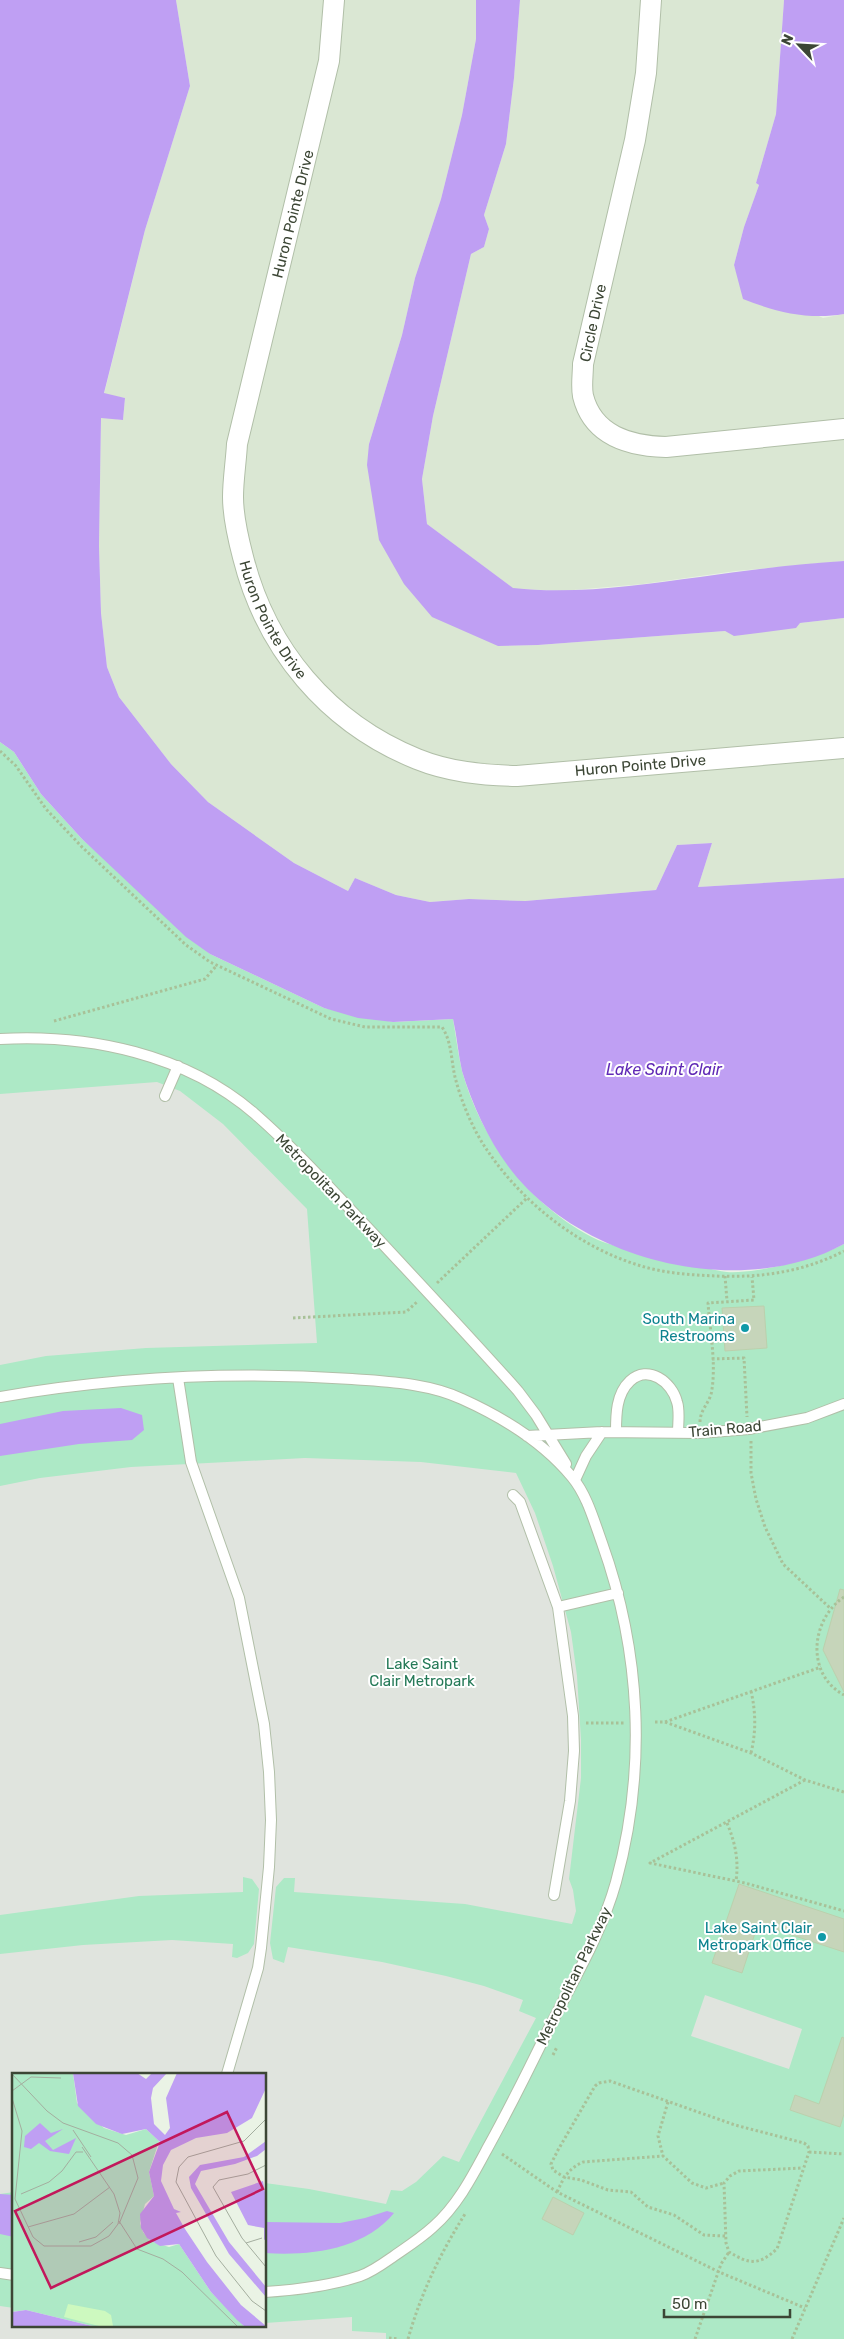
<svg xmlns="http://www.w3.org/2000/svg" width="844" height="2339" font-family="Rubik,sans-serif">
<rect width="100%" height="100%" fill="#eaf3e5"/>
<path fill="#dae7d3" d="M176 0H476V39L462 115 441 199 415 278 402 335 369 444 498 646 538 645 725 631 734 635 800 623 844 618V878L698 887 712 843 677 845 656 890 525 901 469 899 430 902 396 895 355 878 348 891 294 863 208 802 171 764 119 697 107 667 101 613 99 546 101 417 123 420 125 398 104 394 145 230 190 86Z
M520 0H784L776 114 756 183 759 185 744 227 734 265 738 277 823 318 844 314V561L736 571 643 584 562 591 521 589H514L427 524 422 479 433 416 471 254 484 247 489 229 484 215 506 144 514 78Z"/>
<path fill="#ade9c6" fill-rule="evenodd" d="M0 742 14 752 41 794 82 839 210 954 324 1008 393 1022 453 1019C456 1036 458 1054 462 1071 482 1142 531 1208 598 1240 617 1248 654 1254 675 1259 692 1263 710 1270 727 1272 758 1274 817 1258 844 1244V2339H0ZM14 2074H265V2325H14Z"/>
<path fill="#e0e4de" d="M157 1082 180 1091 223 1124 307 1209 317 1343 146 1348 46 1356 0 1365V1094Z
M305 1458 421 1462 516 1473 535 1513 553 1566 571 1632 577 1676 581 1740V1778L569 1879 573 1890 576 1911 572 1924 465 1904 294 1892 295 1878H284L276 1887 270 1943 273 1959 284 1963 288 1947 382 1962 446 1976 484 1986 523 2000 519 2011 536 2018 459 2162 443 2156 416 2182 402 2191 391 2190 386 2204 309 2189 265 2183V2074H14V2192L0 2194V1954L83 1945 172 1940 233 1944 232 1957 237 1958 248 1953 254 1944 259 1889 252 1879 243 1877V1892L139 1896 0 1915V1486L40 1478 131 1467Z
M705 1995 802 2029 789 2069 691 2036Z
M0 2306 14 2308V2325H265V2323L352 2317V2331L386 2333V2339H0Z"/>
<path fill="#bf9ff3" d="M0 0H176L190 86 145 230 104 393 125 398 123 420 101 418 99 546 101 613 107 667 119 697 171 764 208 802 294 863 348 891 355 878 396 895 430 902 469 899 525 901 656 890 677 845 712 843 698 887 844 878V1244C740 1301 578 1261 508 1166 488 1139 472 1104 462 1071 458 1054 457 1036 453 1019L393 1022 358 1018 324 1008 210 954 186 937 82 839 41 794 14 752 0 742Z
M476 0H520L514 78 506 144 484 215 489 229 484 247 471 254 433 416 422 479 427 524 513 588C575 595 638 585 700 577 748 570 796 564 844 561V618L800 623 796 628 734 636 725 631 538 645 498 646 432 617 404 584 379 540 367 465 369 444 402 335 415 278 441 199 462 115 476 39Z
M784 0H844V314C808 320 776 312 743 299L734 265 744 227 759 185 756 183 776 114Z
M121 1408 142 1415 144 1430 132 1440 79 1444 0 1456V1424L63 1411Z
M0 2194 14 2195V2237L0 2234Z
M387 2211 394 2213C364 2250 309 2256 265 2253V2222L340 2223 365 2218Z"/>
<path fill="#c6d5ba" stroke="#bcd0ad" d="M764 1306 767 1348 725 1351 722 1308Z
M840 1589 844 1590V1692L823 1650Z
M739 1884 844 1919V1952L758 1924 742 1973 712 1963Z
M842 2037 844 2038V2114L840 2127 790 2110 795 2095 819 2104Z
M553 2197 584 2213 573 2235 542 2219Z"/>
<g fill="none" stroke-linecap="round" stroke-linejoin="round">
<g stroke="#b1bfa8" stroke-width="12">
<path id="lane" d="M0 1039C89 1034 186 1054 255 1114 295 1149 331 1189 367 1227 418 1282 469 1336 518 1391L536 1415 566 1464
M165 1096 178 1066
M178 1378 191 1462 239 1598 264 1724 269 1772 271 1820 269 1867 261 1948 258 1968 227 2074
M0 1397C116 1377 234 1371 352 1379 388 1382 428 1383 462 1399 502 1417 544 1443 572 1477 587 1495 594 1521 602 1543 641 1652 647 1769 616 1882 601 1936 571 1984 546 2034 527 2073 508 2111 487 2149 472 2177 457 2206 433 2227 421 2238 407 2247 394 2256 384 2263 372 2272 360 2276 330 2286 297 2290 265 2292
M616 1432C616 1415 616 1394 630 1381 648 1364 672 1382 677 1402 680 1411 678 1422 678 1433
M527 1436 602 1432 700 1433 749 1429 807 1418 844 1404
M575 1480 586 1456 602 1432
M513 1495 520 1502 558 1607 573 1716 574 1751 570 1801 554 1895
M558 1607 618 1593
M0 2273 14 2275"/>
</g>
<g stroke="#b1bfa8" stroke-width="22">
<g id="street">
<path id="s1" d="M334 0 329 61 237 444C236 462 233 480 233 497 233 517 238 538 243 557 266 649 328 723 417 759 449 772 482 775 517 776L844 748"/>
<path d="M651 0 646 73 635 140 583 364C583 374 581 386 583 396 593 436 630 446 666 447L844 429"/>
</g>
</g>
<path stroke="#a8c198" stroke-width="3" stroke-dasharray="2.5 2.5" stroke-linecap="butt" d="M0 751 16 766 46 809 82 847 186 945 210 962 331 1019 365 1027H442C452 1042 451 1060 455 1077 461 1101 473 1130 487 1150 522 1202 577 1246 638 1265 662 1273 690 1275 716 1276 761 1278 803 1272 844 1251
M54 1021 205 979 217 965
M725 1276 727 1301
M437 1283 527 1198
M293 1318 406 1312 418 1301
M712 1359 744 1358 747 1417
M700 1422C700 1409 711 1402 712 1389 716 1362 710 1331 708 1303L754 1300 752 1277
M751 1441V1473L756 1499 765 1527 783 1564 830 1608
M844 1597C811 1619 805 1674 844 1695
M751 1691C756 1713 756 1732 751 1753
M655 1722H665L751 1753 805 1780 844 1792
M665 1722 821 1667
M586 1723H624
M805 1780 650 1863 745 1883 844 1911
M727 1823C735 1842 739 1860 736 1881
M553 2055 557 2047
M668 2102 658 2136 663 2156 692 2183 706 2188 724 2183
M809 2152 844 2154
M502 2154 557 2192 719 2272 805 2308
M557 2192C564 2177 568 2169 583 2162L663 2156
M725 2236 704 2235 674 2215 648 2207 631 2192 608 2190 581 2180 564 2177 553 2170 551 2164 558 2150 595 2086 599 2083 610 2081 735 2125 804 2143 808 2146 809 2152 777 2249C758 2266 749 2264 729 2252L726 2243 724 2183 730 2176 739 2171 803 2168
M389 2338 399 2339
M408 2339C421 2293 440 2254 465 2214
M695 2339 721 2264 729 2252
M792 2339 844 2218"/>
<use href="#lane" stroke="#fff" stroke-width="10"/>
<use href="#street" stroke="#fff" stroke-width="20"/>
</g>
<g fill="#0f9aa8" stroke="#fff" stroke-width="2">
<circle cx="745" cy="1328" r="5"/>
<circle cx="822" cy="1937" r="5"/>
</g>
<g text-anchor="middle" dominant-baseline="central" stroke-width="4" stroke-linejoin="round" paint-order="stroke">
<g font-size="15" fill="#3c4635" stroke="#fff">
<text transform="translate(293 214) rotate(-76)">Huron Pointe Drive</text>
<text transform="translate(593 323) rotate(-78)">Circle Drive</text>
<text stroke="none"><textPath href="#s1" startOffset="639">Huron Pointe Drive</textPath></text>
<text stroke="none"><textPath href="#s1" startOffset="1072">Huron Pointe Drive</textPath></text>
<text transform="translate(331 1191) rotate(46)">Metropolitan Parkway</text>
<text transform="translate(725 1429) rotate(-5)">Train Road</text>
<text transform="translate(574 1976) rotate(-64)">Metropolitan Parkway</text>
</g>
<g font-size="15" fill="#0d838f" stroke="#fff" text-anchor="end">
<text x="735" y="1319">South Marina<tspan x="735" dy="17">Restrooms</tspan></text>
<text x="812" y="1928">Lake Saint Clair<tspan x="812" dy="17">Metropark Office</tspan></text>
</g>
<g font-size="15" fill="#267a58" stroke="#fff">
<text x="422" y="1664">Lake Saint<tspan x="422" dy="17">Clair Metropark</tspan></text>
</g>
<g font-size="16" font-style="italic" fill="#612ab6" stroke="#fff">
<text x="664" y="1069">Lake Saint Clair</text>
</g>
</g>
<g transform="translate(12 2073)">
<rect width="254" height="254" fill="#eaf3e5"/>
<path d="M0 0H61L65 30 92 55 114 62 134 56 147 68 137 99 142 123 133 131 128 150 131 159 138 168 157 174 167 171 199 219 232 253H80L14 237 0 239Z" fill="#ade9c6"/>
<path d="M56 231 93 238 99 242 101 253H87L52 244Z" fill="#cdf9bf"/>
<path d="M61 0H125L134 6 140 0H155L141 15 139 25 142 51 153 62 158 55 154 25 165 0H254V15L240 45 215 60 184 65 159 77 151 92 149 108 162 136 169 139 164 140 173 156 195 189 229 232 254 253H232L225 247 199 219 167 171 148 173 135 165 129 155 128 141 142 123 137 99 148 69 134 56 110 61 84 51 66 33ZM28 50 39 60 51 56 33 68 41 77 64 65 57 81 38 78 27 70 19 76 12 74 13 63ZM254 68V76L245 83 223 91 189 98 183 111 217 169 254 214V224L217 181 179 115 177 104 188 92 232 84ZM251 108 254 125V166L252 167V155L236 152 219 119ZM14 237 80 253H0V239Z" fill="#bf9ff3"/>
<path fill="none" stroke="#a4ae9f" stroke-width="1" d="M0 1 35 38 51 50 106 70 120 82 126 105 107 151M0 18 19 4 49 5M0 25 10 58 3 126 21 164 32 173H79L97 163 106 151 108 140 102 121 70 74M254 46 232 68 176 84 167 94 164 109 204 183 240 228 254 238M61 57 79 84M254 92 236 101 207 107 201 114 230 165 254 194M9 121 37 109 50 98 64 79H71M107 148 125 176 151 186 170 199 225 253M16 154 62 141 98 114M67 169 84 164 101 149M234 170 250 165"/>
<path fill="#c2185b" fill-opacity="0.15" stroke="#c2185b" stroke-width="2.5" d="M215 39 251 116 39 215 3 138Z"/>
<rect width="254" height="254" fill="none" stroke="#3c4635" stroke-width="2.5"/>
</g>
<g transform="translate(799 45) rotate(295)" stroke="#ffffff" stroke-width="4" paint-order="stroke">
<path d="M0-4L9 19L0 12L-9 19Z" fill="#3c4635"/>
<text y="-8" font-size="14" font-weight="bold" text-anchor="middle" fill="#3c4635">N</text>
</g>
<path d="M664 2309v8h126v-8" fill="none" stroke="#3c4635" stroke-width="2.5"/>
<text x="672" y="2309" font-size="15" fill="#3c4635" stroke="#ffffff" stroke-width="4" paint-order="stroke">50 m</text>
</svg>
